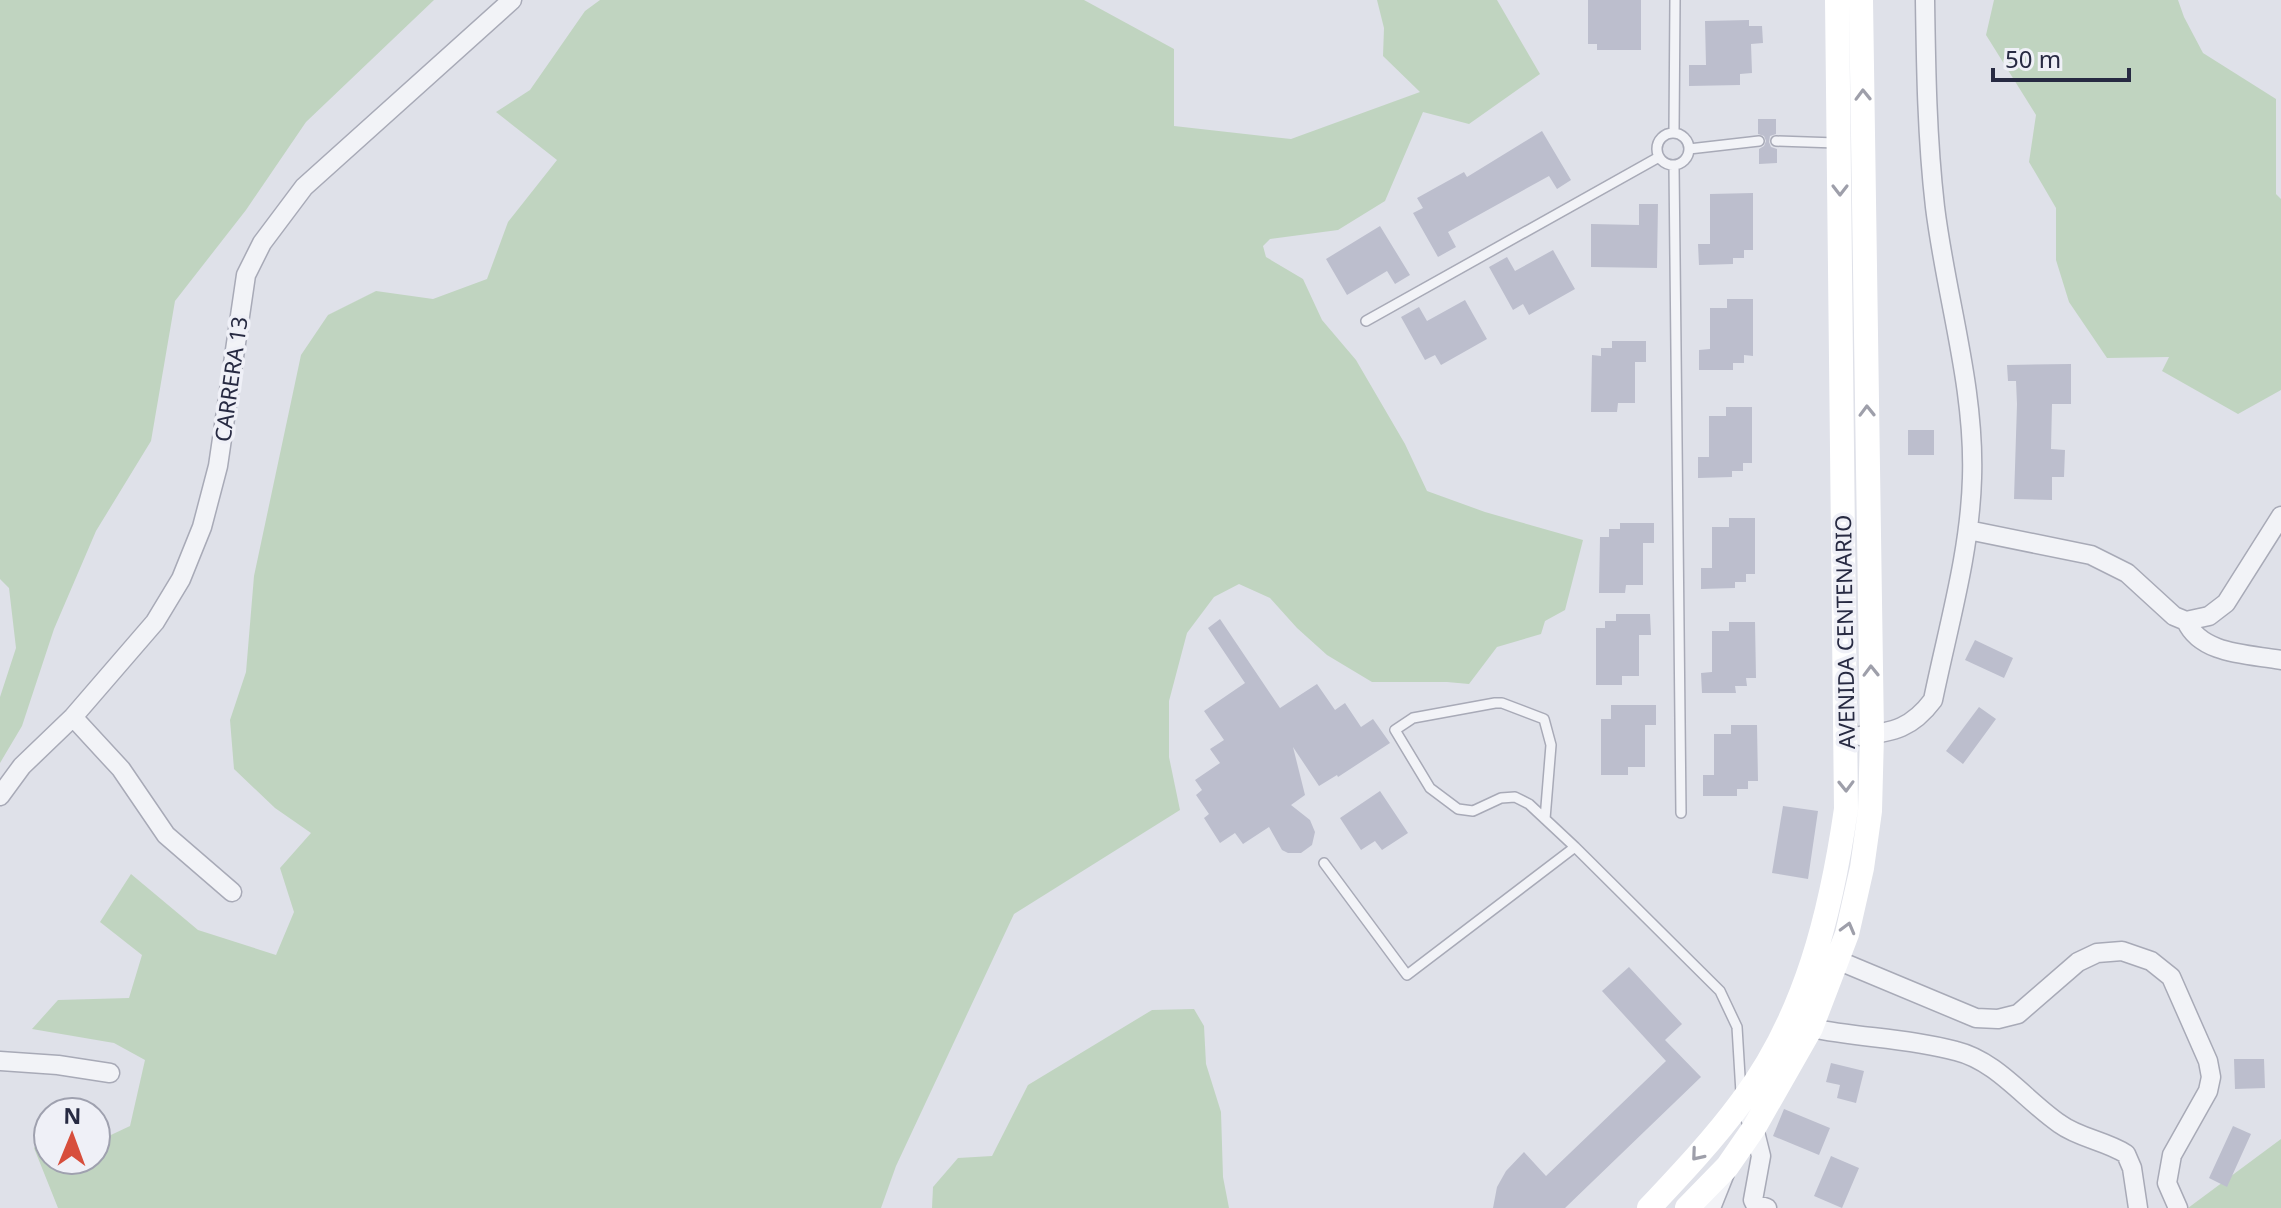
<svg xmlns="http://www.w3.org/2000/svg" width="2281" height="1208" font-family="'Noto Sans',sans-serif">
<rect width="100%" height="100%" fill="#dfe1e9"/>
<path fill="#c0d4c0" d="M0 0H434L306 122 246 210 175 301 151 441 96 531 54 629 22 726 0 763V697L16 648 9 588 0 579Z
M600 0H1084L1174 49V126L1291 139 1420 92 1383 56 1384 28 1377 0H1497L1540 74 1469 124 1423 112 1385 201 1338 230 1270 239 1263 246 1266 257 1303 279 1322 320 1356 360 1405 444 1427 491 1485 512 1583 540 1565 610 1545 621 1541 634 1497 647 1469 684 1447 682H1372L1327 655 1297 628 1270 598 1239 584 1214 597 1187 633 1169 701V757L1180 810 1014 914 896 1166 881 1208H58L34 1148 48 1133V1160H96V1142L130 1126 145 1060 114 1043 32 1029 58 1000 129 998 142 955 100 922 131 874 198 930 276 955 294 912 280 868 311 833 275 808 234 769 230 720 246 672 254 576 301 355 328 315 376 291 433 299 487 279 508 222 557 160 496 112 530 90 585 11Z
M1994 0H2178L2184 17 2203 53 2276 99V194L2281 199V390L2238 414 2162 371 2169 357 2107 358 2069 302 2056 260V208L2029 162 2036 115 1986 35Z
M1194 1009 1204 1026 1206 1064 1221 1112 1223 1177 1229 1208H932L933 1187 958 1158 992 1156 1028 1085 1152 1010Z
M2281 1139V1208H2188Z"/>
<path fill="#bcbecd" d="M1588 0H1641V50H1597V44H1588Z
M1749 20V26H1762L1763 43 1751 44 1752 73 1740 74V85L1689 86V65H1706L1705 21Z
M1758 119H1776V134L1770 136 1769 142 1771 147 1777 149V163L1759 164V149L1764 146 1766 141 1764 136 1758 134Z
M1542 131 1571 180 1557 189 1549 176 1448 232 1456 247 1438 257 1413 213 1423 208 1417 198 1464 172 1467 177Z
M1753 193V250H1744V258H1733V264L1699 265 1698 244H1710V194Z
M1639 204H1658L1657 268 1591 267V224L1639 225Z
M1380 226 1410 275 1395 284 1387 271 1347 295 1326 259Z
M1553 250 1575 289 1529 315 1523 304 1513 310 1489 267 1507 257 1515 271Z
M1727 299H1753V356L1744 355V363H1733V370H1699V350L1710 349V308H1727Z
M1465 300 1487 339 1441 365 1435 355 1425 360 1401 317 1419 307 1427 321Z
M1612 341H1646V362H1635V403H1618L1617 412H1591L1592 355 1601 356V348H1612Z
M2071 364V404H2052L2051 449 2065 450 2064 477H2052V500L2014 499 2017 404 2016 381H2008L2007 365Z
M1726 407H1752V463H1743V471H1732V477L1698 478V457H1709V416H1726Z
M1908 430H1934V455H1908Z
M1729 518H1755V574H1746V582H1735V588L1701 589V568H1712V527H1729Z
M1620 523H1654V543H1643V585H1626L1625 593H1599L1600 537H1609V529H1620Z
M1616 614H1650L1651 635H1639V676H1622V685H1596V628H1605V621H1616Z
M1220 619 1280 708 1317 684 1335 710 1345 703 1361 727 1373 719 1390 743 1338 777 1337 775 1319 786 1293 747 1305 795 1291 805 1310 820 1315 832 1312 845 1301 853H1288L1282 850 1269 827 1243 844 1235 833 1220 843 1204 818 1209 814 1196 795 1202 790 1195 780 1220 763 1210 749 1224 740 1204 711 1245 683 1208 628Z
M1729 622H1755L1756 678H1746L1747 686H1735L1736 693H1702L1701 673 1712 672V631H1729Z
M1975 640 2013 658 2004 678 1965 660Z
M1611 705H1656V725H1645V767H1628V775H1601V719H1611Z
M1979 707 1996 719 1963 764 1946 751Z
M1731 725H1757L1758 781H1748V789H1737V796H1703V775H1714V734H1731Z
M1380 791 1408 833 1382 850 1375 841 1361 850 1340 818Z
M1783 806 1818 811 1808 879 1772 873Z
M1629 967 1682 1024 1665 1040 1701 1077 1565 1208H1493L1497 1187 1506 1171 1524 1152 1546 1176 1666 1061 1602 991Z
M2234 1059H2264L2265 1088 2235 1089Z
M1831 1063 1864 1071 1856 1103 1837 1098 1840 1085 1826 1082Z
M1784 1109 1830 1128 1819 1155 1773 1136Z
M2233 1126 2251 1134 2227 1187 2209 1178Z
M1831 1156 1859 1168 1842 1208 1814 1196Z"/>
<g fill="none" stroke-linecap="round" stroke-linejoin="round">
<g stroke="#a8aab7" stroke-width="12">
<path id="service" d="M1674 132 1675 0
M1657 149a16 16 0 1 1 32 0a16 16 0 1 1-32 0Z
M1776 141 1836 143
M1689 149 1759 141
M1674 165 1681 813
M1366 321 1659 157
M1545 819 1551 745 1544 719 1502 703H1495L1413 718 1395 730 1430 788 1458 809 1473 811 1501 798 1515 797 1529 804 1575 847 1720 991 1737 1027 1741 1093
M1324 863 1407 975 1575 847"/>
</g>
<g stroke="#a8aab7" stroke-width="21">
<path id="minor" d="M1968 530 2091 555 2127 573 2174 616 2186 621 2209 616 2226 603 2281 516
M2186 621C2201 655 2249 654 2281 660
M73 717 121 769 166 835 232 892
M1860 736C1894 732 1912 728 1933 700 1948 627 1970 553 1972 478 1975 386 1946 297 1935 207 1927 138 1926 69 1925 0
M0 796 22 766 73 717 155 622 181 579 202 527 218 466 246 275 262 243 304 187 512 0
M1837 960 1976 1018 1998 1019 2018 1014 2078 962 2097 953 2122 951 2151 961 2171 977 2208 1061 2211 1077 2208 1091 2172 1155 2167 1183 2178 1208
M1811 1028C1859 1038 1908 1038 1956 1051 1997 1061 2025 1100 2060 1124 2079 1138 2106 1141 2126 1154L2132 1168 2138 1208
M0 1061 58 1065 110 1073
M1743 1100 1754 1128 1761 1156 1753 1200 1755 1204 1767 1208
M1711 1208 1725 1173"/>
</g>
<use href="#service" stroke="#f2f3f7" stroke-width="9"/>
<use href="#minor" stroke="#f2f3f7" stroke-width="18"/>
<path stroke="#fff" stroke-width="24" d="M1649 1208C1681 1174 1714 1139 1742 1101 1806 1016 1831 912 1846 809L1837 0
M1687 1208 1727 1167 1754 1128 1811 1028 1847 934 1862 868 1870 811 1872 735 1861 0"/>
</g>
<defs><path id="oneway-chevron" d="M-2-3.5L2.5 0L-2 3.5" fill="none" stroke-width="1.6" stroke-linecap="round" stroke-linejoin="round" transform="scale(2)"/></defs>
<g stroke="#9e9faa">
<use href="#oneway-chevron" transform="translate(1863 95) rotate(-91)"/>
<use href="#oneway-chevron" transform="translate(1840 190) rotate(90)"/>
<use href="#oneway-chevron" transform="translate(1867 411) rotate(-91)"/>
<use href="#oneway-chevron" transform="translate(1871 671) rotate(-91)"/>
<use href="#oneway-chevron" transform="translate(1846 786) rotate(89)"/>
<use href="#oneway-chevron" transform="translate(1848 928) rotate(-75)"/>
<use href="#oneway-chevron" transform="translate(1697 1155) rotate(130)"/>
</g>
<g text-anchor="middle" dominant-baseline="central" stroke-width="7" stroke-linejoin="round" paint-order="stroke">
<g font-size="22" fill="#272a42" stroke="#eff0f7">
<text transform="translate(230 379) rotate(-82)">CARRERA 13</text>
<text transform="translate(1844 632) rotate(-91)">AVENIDA CENTENARIO</text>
</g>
</g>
<g transform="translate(72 1136) rotate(1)"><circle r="38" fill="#eff0f7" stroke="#9fa1af" stroke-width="2"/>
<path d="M0-6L14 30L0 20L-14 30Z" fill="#d74e3c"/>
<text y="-12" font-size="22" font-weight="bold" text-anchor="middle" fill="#272a42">N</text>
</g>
<path d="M1993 68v12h136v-12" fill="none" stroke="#272a42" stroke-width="4"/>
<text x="2005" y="68" font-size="24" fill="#272a42" stroke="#eff0f7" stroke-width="6" paint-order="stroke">50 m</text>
</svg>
